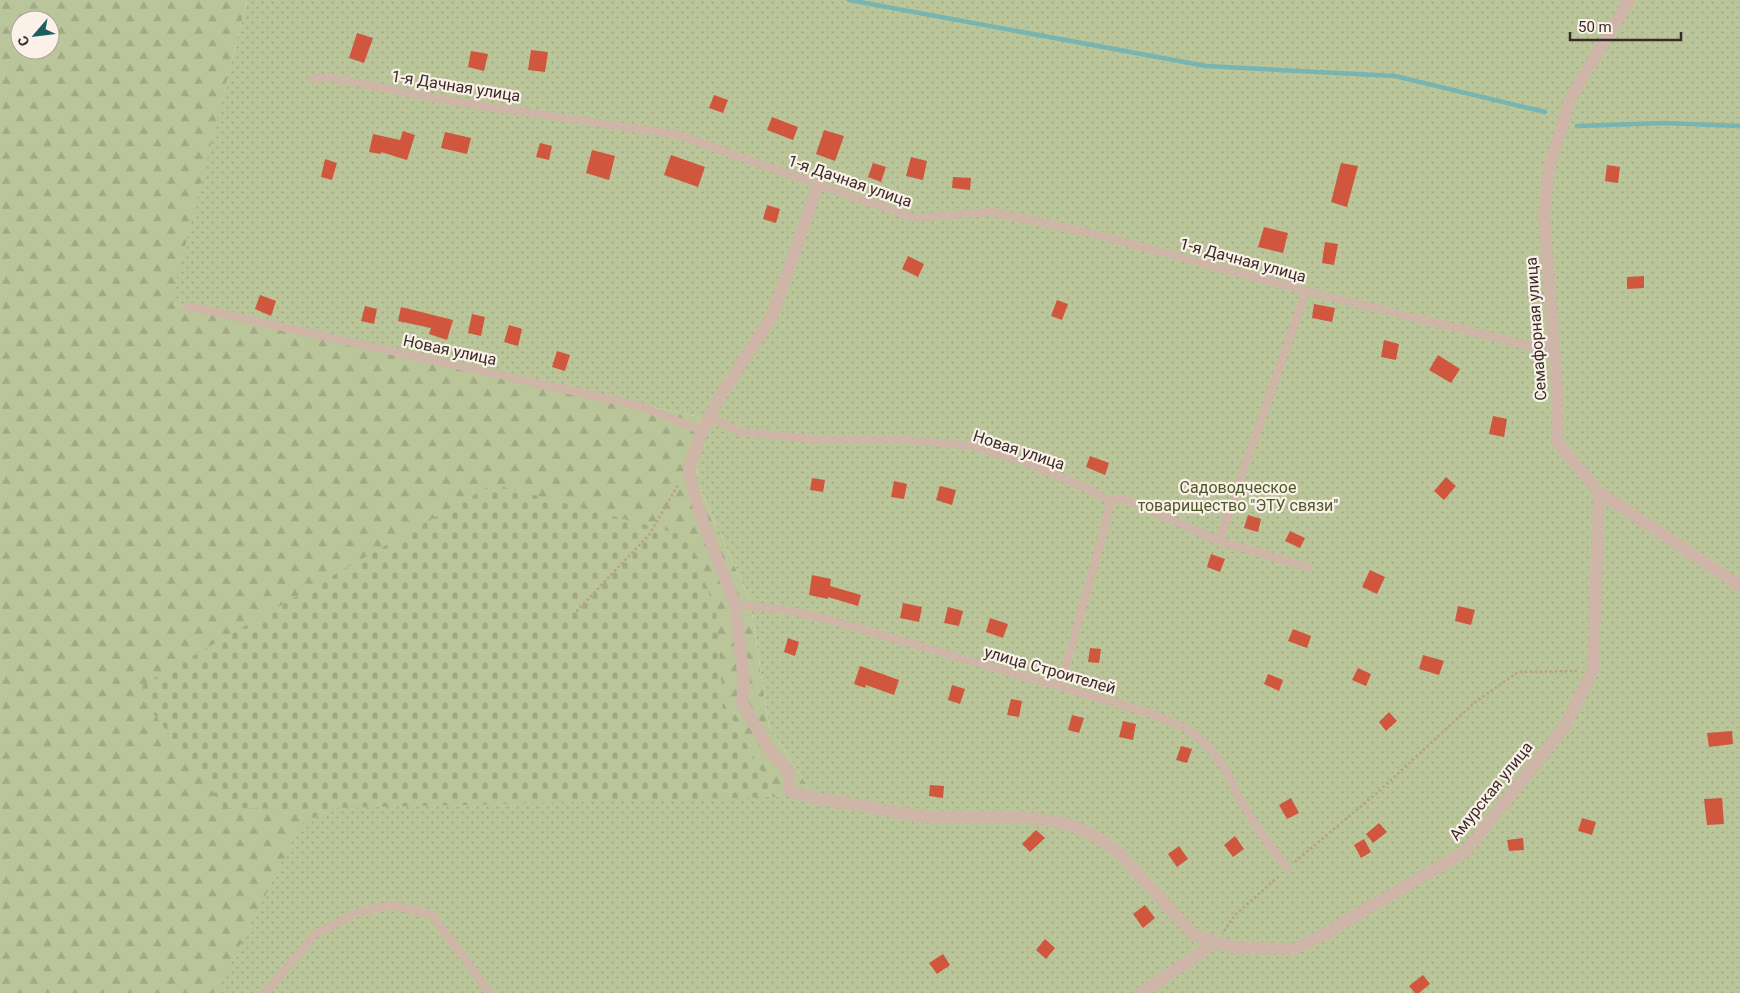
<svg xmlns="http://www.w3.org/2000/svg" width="1740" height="993" font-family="Roboto,sans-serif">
<defs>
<pattern id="forest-firs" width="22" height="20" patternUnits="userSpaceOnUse" patternTransform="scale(1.25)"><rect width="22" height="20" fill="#bac59a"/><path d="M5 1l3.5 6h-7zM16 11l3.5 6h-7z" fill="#a1a985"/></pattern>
<pattern id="cemetery-stones" width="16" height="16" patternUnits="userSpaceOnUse" patternTransform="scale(1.25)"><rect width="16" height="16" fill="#bac59a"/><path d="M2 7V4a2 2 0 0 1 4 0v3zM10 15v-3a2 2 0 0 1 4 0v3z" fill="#a1a985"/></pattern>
<pattern id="garden-dots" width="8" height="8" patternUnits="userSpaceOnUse" patternTransform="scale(1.25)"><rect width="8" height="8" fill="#bac59a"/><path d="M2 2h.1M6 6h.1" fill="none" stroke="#a1a985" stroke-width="1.8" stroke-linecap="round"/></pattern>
</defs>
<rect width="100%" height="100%" fill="#f4e7dc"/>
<path fill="url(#forest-firs)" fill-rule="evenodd" d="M0 0H247L172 303 700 417 697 482 750 600 769 726 814 796 289 993H0ZM20 20H50V50H20Z"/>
<path fill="url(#cemetery-stones)" d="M493 484 687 536 716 611 722 688 718 693 776 798 345 850 292 809 225 808 135 689Z"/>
<path fill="url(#garden-dots)" d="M247 0H1740V993H216L302 823 337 808 814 796 769 726 750 600 697 482 700 417 171 303Z"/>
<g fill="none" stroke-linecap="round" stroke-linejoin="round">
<path stroke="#78b4b1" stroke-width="4.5" d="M849 0 1206 66 1395 76 1545 112
M1577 126 1665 123 1740 126"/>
</g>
<path fill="#d0563e" d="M357 33 373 38 364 63 349 58Z
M531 50 548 52 545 72 528 70Z
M471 51 488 54 484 71 468 67Z
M714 95 728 100 723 113 709 108Z
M772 117 798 127 793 140 767 130Z
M824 130 844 136 835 161 816 154Z
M403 131 415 135 407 160 381 152V154L369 152 373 134 400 140Z
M445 132 471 138 467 154 441 148Z
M540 143 552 146 549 160 536 157Z
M592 150 615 156 609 180 586 173Z
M671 155 705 167 698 187 664 175Z
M911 157 927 161 923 180 906 176Z
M325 159 337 163 332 180 321 177Z
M873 163 886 167 881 182 868 177Z
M1341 163 1358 166 1347 207 1331 202Z
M1607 165 1620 167 1618 183 1605 181Z
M953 177 971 178 970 190 952 188Z
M767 205 780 209 776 223 763 219Z
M1264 227 1288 233 1283 253 1258 247Z
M1325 242 1338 244 1334 265 1322 263Z
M908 256 924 264 918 277 902 269Z
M1644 276V288L1627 289V277Z
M260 295 276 301 271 316 255 309Z
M1057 300 1068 304 1062 320 1051 316Z
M1314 304 1335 308 1332 322 1312 318Z
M365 306 377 309 374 324 361 321Z
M401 307 453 320 447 340 429 334 431 328 398 321Z
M472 314 485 317 481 336 468 333Z
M509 325 522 329 518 346 504 342Z
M1384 340 1399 344 1396 360 1381 357Z
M557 351 570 355 565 371 552 367Z
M1438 355 1460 369 1451 383 1429 370Z
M1493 416 1507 419 1504 437 1489 434Z
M1090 456 1109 463 1105 475 1086 467Z
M1446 477 1456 486 1444 500 1434 491Z
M812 478 825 480 823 492 810 490Z
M894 481 907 484 904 499 891 497Z
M940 486 956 490 952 505 936 500Z
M1248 515 1261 519 1258 532 1244 528Z
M1290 531 1305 538 1300 548 1285 541Z
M1211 554 1225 559 1220 572 1207 567Z
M1370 570 1385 577 1377 594 1362 587Z
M812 575 831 579 830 586 861 595 858 606 828 597V599L809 595Z
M903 603 922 607 919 622 900 618Z
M1458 606 1475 610 1471 625 1455 621Z
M948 607 963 611 959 626 944 623Z
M990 618 1008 624 1003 638 986 632Z
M1293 629 1311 636 1307 648 1288 641Z
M788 638 799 642 795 656 784 652Z
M1090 648 1101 649 1099 663 1088 662Z
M1423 655 1444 661 1439 675 1419 669Z
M860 666 899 680 894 695 866 685 865 688 854 684Z
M1358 668 1371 674 1366 686 1352 680Z
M1268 674 1283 680 1279 691 1264 684Z
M952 685 965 689 960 704 948 700Z
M1011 699 1022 701 1019 717 1007 715Z
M1389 712 1397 721 1386 731 1379 722Z
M1072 715 1084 718 1079 733 1068 730Z
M1123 721 1136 724 1133 740 1119 737Z
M1732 731 1733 744 1709 747 1707 733Z
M1181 746 1192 749 1187 763 1176 760Z
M930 785 944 786 943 798 929 796Z
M1291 798 1299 813 1287 819 1279 805Z
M1722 798 1724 824 1707 825 1704 799Z
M1582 818 1596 822 1592 835 1578 831Z
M1379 823 1387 832 1373 843 1366 834Z
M1036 830 1045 838 1030 852 1022 844Z
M1235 836 1244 849 1233 857 1224 845Z
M1523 838 1524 850 1509 851 1507 840Z
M1364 839 1371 852 1361 858 1354 845Z
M1179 846 1188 859 1177 867 1168 854Z
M1145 905 1155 918 1143 928 1133 914Z
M1045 939 1055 948 1046 959 1036 950Z
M943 954 950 965 937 974 929 963Z
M1423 975 1430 984 1419 993H1415L1409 986Z"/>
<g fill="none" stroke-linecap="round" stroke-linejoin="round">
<path stroke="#ba9f91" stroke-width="2.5" stroke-dasharray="2.5 2.5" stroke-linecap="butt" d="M573 615 649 535 678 485
M1295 862 1378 792 1474 703 1518 672 1577 671
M1224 931 1235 915 1280 875"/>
<path stroke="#ceb5a7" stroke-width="8" d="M312 79 326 77 451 101 678 135 914 218 991 212 1087 232 1306 291 1554 352
M188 306 640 406 702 431
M710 417 739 432 825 440H909L971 446 1024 462 1080 485 1110 501 1124 499 1219 541 1307 567
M1219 541 1306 291
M735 604 791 611 830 620 1147 712C1160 718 1182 724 1193 733 1222 755 1227 775 1243 805 1256 827 1271 848 1288 868
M1060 687 1104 530 1110 501
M265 993 315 934 359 912 392 905 432 915 490 993"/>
<path stroke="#ceb5a7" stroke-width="12" d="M1629 0 1571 97 1549 167 1544 216 1558 400V443L1599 492 1740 586
M818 185 772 316 720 397 702 431 689 467 692 485 705 528 735 604 744 682 742 703 768 748 788 771 790 791 815 798 931 818H1028L1069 824 1099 838 1118 852 1194 935 1216 942
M1141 993 1216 942 1238 948 1293 949 1319 937 1466 851 1565 726 1593 670 1599 492"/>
</g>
<g text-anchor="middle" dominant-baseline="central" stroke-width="4.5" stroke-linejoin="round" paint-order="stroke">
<g font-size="16" fill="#392c28" stroke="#fbf1e9">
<text transform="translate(456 86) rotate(9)">1-я Дачная улица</text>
<text transform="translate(850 181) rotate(19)">1-я Дачная улица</text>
<text transform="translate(1243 260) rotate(15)">1-я Дачная улица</text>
<text transform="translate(1536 329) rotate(-94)">Семафорная улица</text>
<text transform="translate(450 350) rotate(12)">Новая улица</text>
<text transform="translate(1019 450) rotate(18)">Новая улица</text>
<text transform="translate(1050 670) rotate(16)">улица Строителей</text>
<text transform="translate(1491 791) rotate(-51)">Амурская улица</text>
</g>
<g font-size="16" fill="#4c5a29" stroke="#fbf1e9">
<text x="1238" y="487">Садоводческое<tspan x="1238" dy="18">товарищество "ЭТУ связи"</tspan></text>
</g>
</g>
<g transform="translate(35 35) rotate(242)"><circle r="24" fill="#fbf1e9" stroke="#ada29c"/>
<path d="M0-4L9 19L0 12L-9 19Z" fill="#195f5e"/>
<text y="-8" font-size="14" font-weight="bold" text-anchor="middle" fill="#392c28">С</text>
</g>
<path d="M1570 32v8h111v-8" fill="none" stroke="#392c28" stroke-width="2.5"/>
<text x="1578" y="32" font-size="15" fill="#392c28" stroke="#fbf1e9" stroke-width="4" paint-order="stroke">50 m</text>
</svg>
